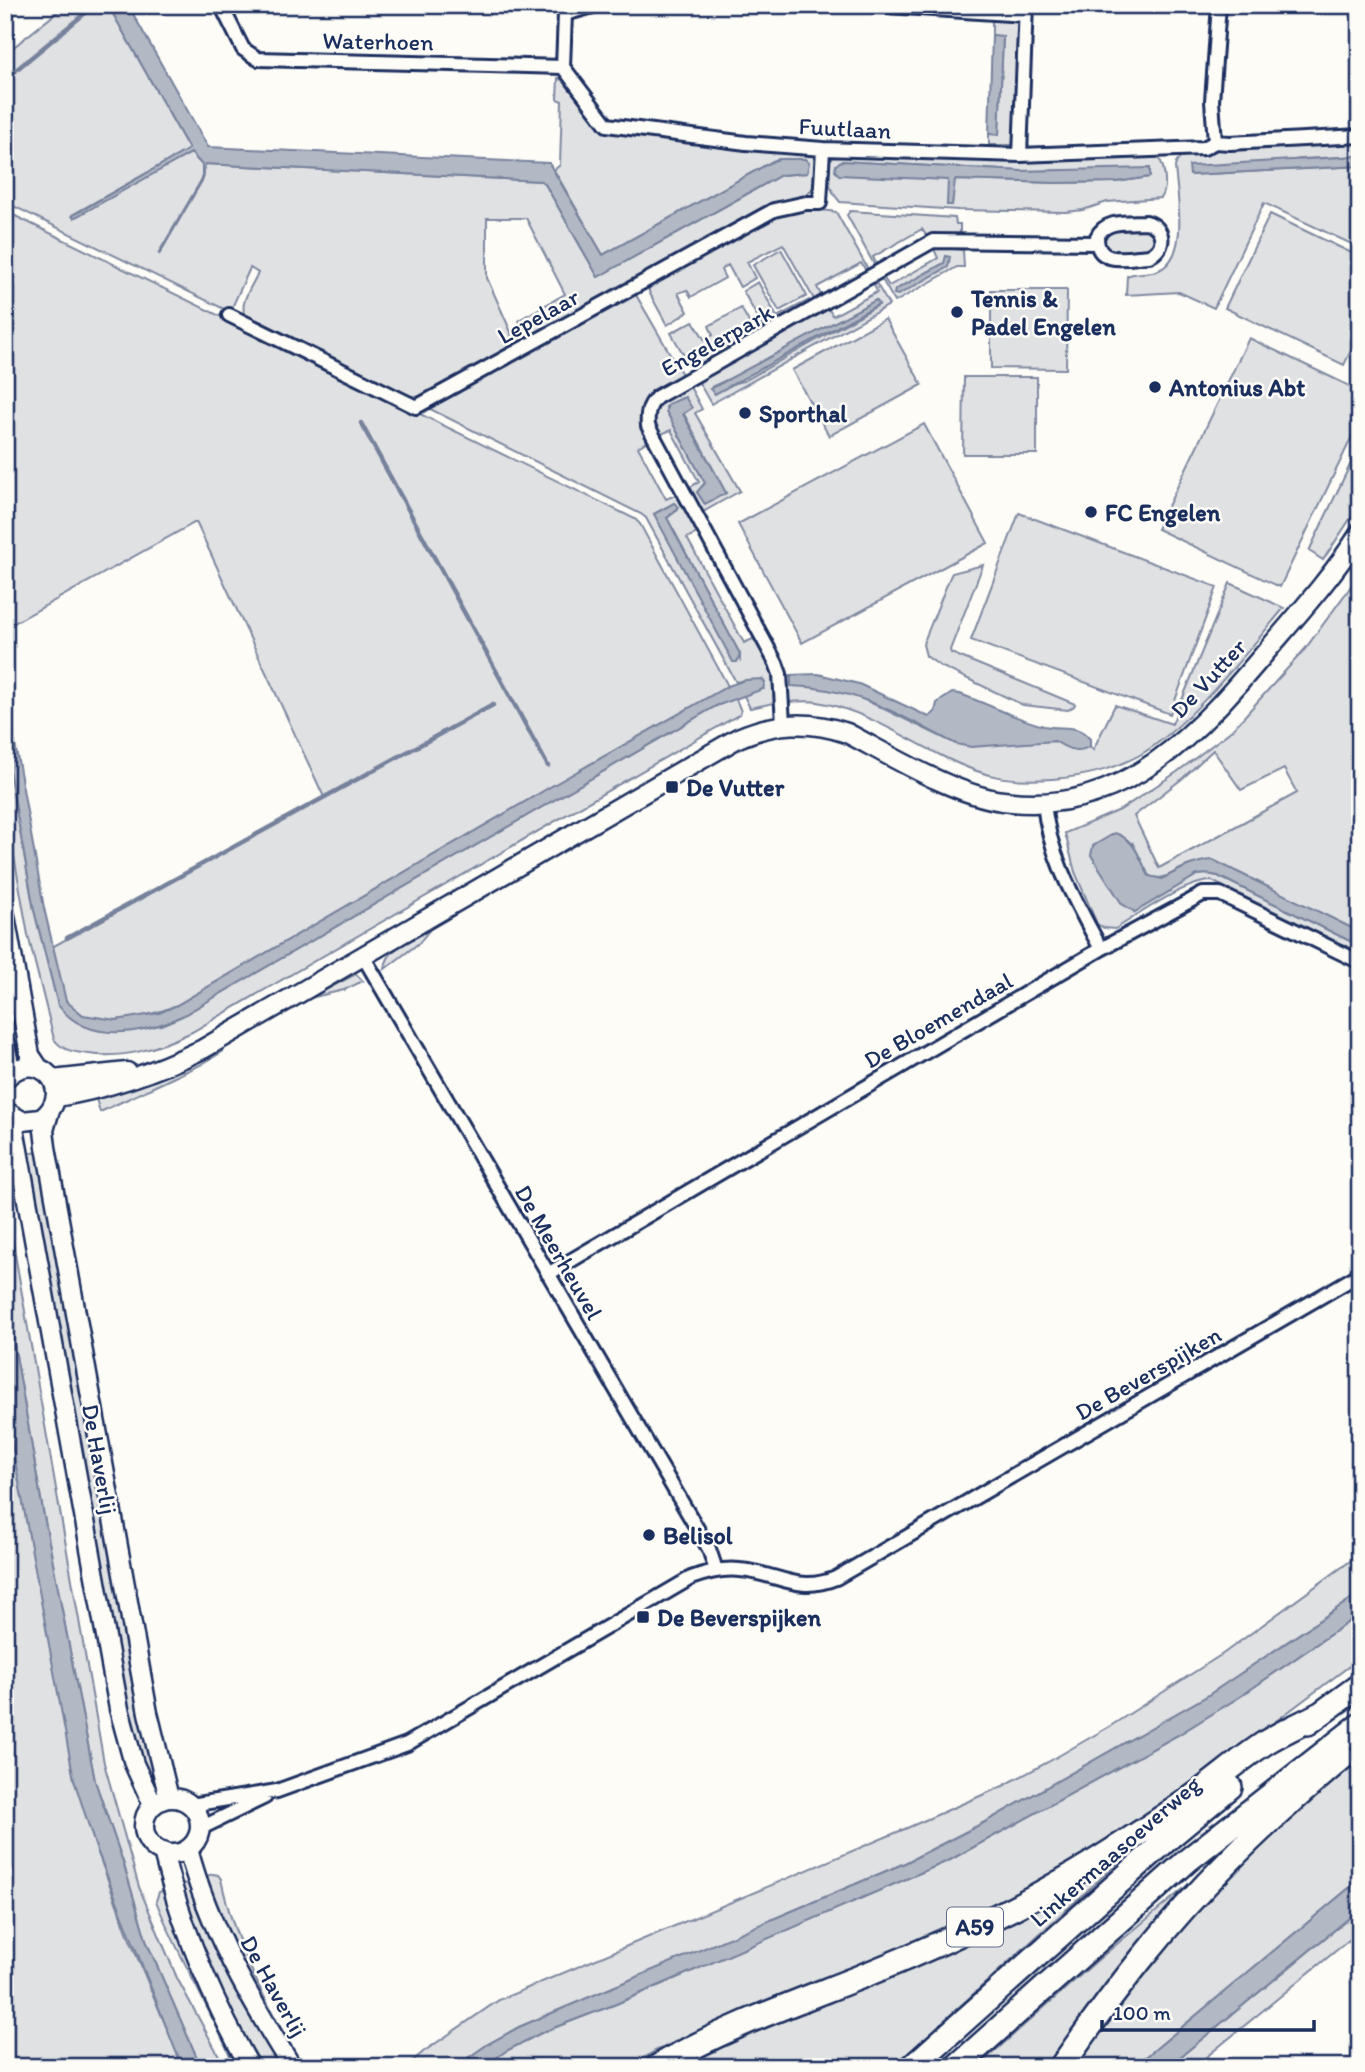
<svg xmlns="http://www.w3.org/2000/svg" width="1365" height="2072" font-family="Itim,sans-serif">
<rect width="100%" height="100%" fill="#fdfcf7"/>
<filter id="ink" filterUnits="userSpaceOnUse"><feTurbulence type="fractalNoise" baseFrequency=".0143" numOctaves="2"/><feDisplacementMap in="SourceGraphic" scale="14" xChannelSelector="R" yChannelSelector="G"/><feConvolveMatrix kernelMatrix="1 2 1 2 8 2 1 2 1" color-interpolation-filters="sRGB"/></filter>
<g filter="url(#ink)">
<path fill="#e0e1e3" stroke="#7e88a0" stroke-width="2" fill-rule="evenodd" d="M60 5H108L189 149 72 215 73 217 191 153 202 165V179L158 254 203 179 205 164 541 181 545 184 598 277 781 175 807 173 805 159H780L773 161 603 255 554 170 560 165 562 101 557 99 558 78 564 81 603 132 759 151 809 153 815 156C819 174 818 188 802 198L530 339 520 335 517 329 521 326 519 320 565 294 526 218H487V278L511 332 513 345 509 351 422 398 398 393 248 320C236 306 251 288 258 273L250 268 230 312 5 202V54L61 9Z
M992 14 1020 16 1016 139 1013 145H989V134H999L1003 37 992 35Z
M1360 143V156L1301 159 1191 175 1360 166V248L1264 203 1214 308 1179 292 1126 295 1127 276C1137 271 1149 275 1159 270 1190 256 1177 195 1175 167 1178 152 1190 157 1203 154 1208 153 1213 150 1218 147L1230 150Z
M841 154 1019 161 1153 157 1159 158C1165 168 1168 190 1161 198L1107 202 1083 210 1066 212 958 210 840 202C829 190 823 169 833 156ZM841 161 1021 171 1150 169 1149 177 1116 182 1056 183 954 180 952 205H948V180Z
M807 208 836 212 869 271 867 272 861 263 817 287 823 299 816 303 783 244 747 262 755 278 740 287 728 265 721 270 725 278 691 297 687 290 678 293 688 312 667 325 649 292V285L774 214Z
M5 211 635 519 640 524 728 686 557 783 177 1005C150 1017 84 1034 66 1000 58 985 56 963 52 947L324 797 196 522 5 628Z
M850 211 955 218 956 224H960V235H938L928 238 922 229 873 257 878 267 876 268 847 215Z
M1270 214 1360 257V332L1344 365 1225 308Z
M1149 229 1156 239 1151 248 1148 249 1113 252 1104 246 1105 235 1112 231Z
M938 247 963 250 964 267H957L895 302 881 278 883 277 889 286 938 258 934 249Z
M781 249 807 296 779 311 753 265Z
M875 281 889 305 711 404 698 381 828 308 833 316 877 292 873 282ZM876 300 879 305 744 381 711 387 740 374Z
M758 282 777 317 809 300 812 305 765 331 743 291Z
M991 290H1067L1066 369 991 368Z
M631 294 636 295 683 376C651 393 628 400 650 440L638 447 666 499 678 494 699 532 687 538 744 643 755 638 772 674 774 703 750 708 743 694 763 689 745 680 736 682 646 518 641 514 426 407ZM674 503 678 510 667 518 740 654V659L654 514Z
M741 308 757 336 693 371 671 333 693 321 705 340 713 335 709 326Z
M885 319 922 385 829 436 792 370Z
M1249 338 1360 391V420L1280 587 1157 529Z
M964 377H1037V454H963Z
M689 385 702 409 695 413 740 491 701 513 688 488 699 482 671 430 659 435 653 424 655 407ZM666 407 683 412 726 493 704 503 697 492 705 483 666 411Z
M924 424 988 543 802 643 738 524Z
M1360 444V504L1323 560 1309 551Z
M1019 513 1217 587 1170 714 971 640Z
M983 565 950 650 951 653 1075 704 1074 706 1068 710 1023 705 940 666 926 656 923 644 950 577 952 573Z
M1360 574V932L1213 860C1204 862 1194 863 1185 867 1172 872 1164 882 1149 876L1132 842 1134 912 1197 875 1207 874 1218 876 1360 946V953L1212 881C1183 882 1140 914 1115 929L1104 928 1097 924 1075 872 1065 833 1120 810 1177 772 1232 730 1305 649ZM1213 750 1241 790 1284 769 1297 793 1159 868 1134 816 1183 778Z
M1230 583 1284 608C1246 653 1188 728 1138 756 1112 770 1082 777 1052 779 1008 782 984 777 944 757 904 737 863 710 818 702 808 700 796 702 786 702V675H791L792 686H818L855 695 956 744 1055 741C1065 748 1078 752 1090 746L1093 750 1115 705 1172 724Z
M735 697 741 711 740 714 192 1032C158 1048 126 1059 89 1054 75 1052 62 1051 54 1039L28 935 5 805V747L34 910 58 1005 116 1032 161 1025 182 1016 716 706Z
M431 928 419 943 385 969C386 947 415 938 431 928Z
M5 947 20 1038 9 1040 5 1020Z
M356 974 363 981 344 990 310 998Z
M216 1050 222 1052 200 1065 100 1112 95 1095Z
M39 1152 134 1692 162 1791 158 1794 153 1792 128 1734 26 1154Z
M5 1197 104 1763 139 1887 177 1978 225 2067H201L147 1943 123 1862 95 1781 43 1511 5 1292Z
M5 1406 75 1780 95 1845 130 1940 183 2067H5Z
M1360 1554V1593L1207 1696 987 1821 905 1863 519 2027 488 2044 455 2067H406L423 2052 499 2000 907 1828 1003 1786 1048 1762 1112 1725 1224 1653Z
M1360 1614V1658L1156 1811 1001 1902 900 1949 655 2051 630 2067H483L506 2051 543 2032 616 2004 950 1860 1178 1735 1241 1696Z
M1360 1754V1879L1134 2067H1073C1131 1979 1205 1898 1280 1824 1305 1799 1333 1777 1360 1754Z
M1165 1820 893 2067H665L880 1975Z
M1253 1831 1056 2067H977L1100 1958Z
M213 1874 218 1875 221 1879C235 1947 268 2007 303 2067H299L252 1995 200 1878Z
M192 1881 254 2019 280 2067H263L214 1984 177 1886Z
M168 1889 238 2067H235C211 2010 179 1958 156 1901L159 1892Z
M1360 1909V1931L1194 2067H1168Z"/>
<path fill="#b3b8c5" stroke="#76819c" stroke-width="2" d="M108 5H128L208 147 549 163 603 255 773 161 780 159H805L809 163 807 173 781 175 598 277 545 184 541 181 205 164 203 179 159 255 202 179V165L191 153 74 218 72 216 189 149Z
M992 35 1003 36 999 135 989 134Z
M1360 156V166L1190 175 1189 166Z
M841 161 1021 171 1150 168V177L1116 182 1056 183 955 180 952 205H947L948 180 839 175 835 171 836 165Z
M946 256 950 257 948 267 898 295 894 294 895 290 944 263Z
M876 300 879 304 715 394 710 389Z
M685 397 692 408 683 414 726 493 705 504 697 492 705 483 666 411 668 404Z
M674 503 679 507 667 518 740 654 737 662H733L654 514Z
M818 674 859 684 929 717 935 712 937 703 952 693 960 694C988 704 1016 719 1044 726 1062 730 1077 723 1090 739V746C1077 754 1067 749 1055 741L971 747 956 744C899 715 858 688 791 686V675Z
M762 679 765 682 763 689 716 706 182 1016C142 1034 88 1045 58 1005L34 910 5 747V687L44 908 66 1001 83 1015 116 1020 159 1013 177 1005 557 783 728 686 745 680Z
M1115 833C1136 840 1139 858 1149 876L1162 879C1179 870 1194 861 1213 860L1360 932V946L1218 876 1207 874 1197 875 1135 912 1122 904 1091 855 1093 846Z
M5 1292 43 1511 95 1781 123 1862 147 1943 201 2067H183L175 2049 95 1845 74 1780 5 1406Z
M1360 1593V1614L1241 1696 1178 1735 950 1860 616 2004 543 2032 506 2051 483 2067H455L488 2044 519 2027 905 1863 987 1821 1207 1696Z
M1360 1879V1909L1168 2067H1134Z"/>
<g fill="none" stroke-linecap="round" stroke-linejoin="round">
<path stroke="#76819c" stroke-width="4.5" d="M5 79 95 5
M361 423 548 766
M67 938 493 705"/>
<g stroke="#1b2f5e" stroke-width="18">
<path id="street" d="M221 5 243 49 258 59 563 67
M562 5 565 14 563 67 607 125 746 143 823 149 1020 155 1204 148 1215 142
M872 5 1025 15
M565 14 596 5
M1215 142 1230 143 1360 136
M1215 142 1212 101 1219 5
M1020 155 1026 5
M1146 222C1165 227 1167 248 1149 256 1130 257 1096 267 1097 237 1105 219 1129 223 1146 222Z
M229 315 416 407 774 210 806 203H820L823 149
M783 723 780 674 776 663 648 426C647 414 648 406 657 397L933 241 1097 243
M1044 803C1049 857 1076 902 1101 949
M363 956 709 1549 716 1570
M548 1274 1101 949 1203 894H1220L1360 962
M191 1805 277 1791 407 1744 691 1578C707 1572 723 1568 740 1570 778 1573 797 1594 836 1578L1360 1274
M201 1828 265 1797"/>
</g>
<g stroke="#1b2f5e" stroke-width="23">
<path id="secondary" d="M5 916 30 1055 38 1067
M5 1046 11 1072
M5 1079C36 1044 79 1090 41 1119L22 1121 7 1112
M53 1080 127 1072
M57 1097C107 1089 157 1071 203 1049L738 738C775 722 809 720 847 733 891 756 955 795 1003 801 1125 818 1200 730 1271 646 1302 610 1334 574 1360 533
M49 1113 44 1130 46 1147 148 1713 169 1798
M12 1117 119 1709 134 1764 153 1805
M144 1826a28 28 0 1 1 56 0a28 28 0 1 1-56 0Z
M188 1849C209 1928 249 1998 292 2067
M163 1852C181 1926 213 2001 250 2067"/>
</g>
<g stroke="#1b2f5e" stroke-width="28">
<path id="highway" d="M1308 1723 1360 1685
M657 2067C724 2027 798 2002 870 1973 920 1953 968 1931 1015 1907 1077 1875 1135 1837 1191 1798 1217 1780 1241 1758 1268 1741 1284 1731 1303 1723 1320 1714
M912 2067 1171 1836 1230 1787
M956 2067 1188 1860 1360 1725
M1061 2067C1112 1994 1166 1923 1229 1861 1265 1824 1304 1790 1343 1757"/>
</g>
<use href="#street" stroke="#fdfcf7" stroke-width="12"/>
<use href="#secondary" stroke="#fdfcf7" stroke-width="18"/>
<use href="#highway" stroke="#fdfcf7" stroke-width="23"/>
</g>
</g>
<g fill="#1b2f5e" stroke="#fdfcf7" stroke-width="2.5">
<circle cx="957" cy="312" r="7"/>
<circle cx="1155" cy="387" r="7"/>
<circle cx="745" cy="413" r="7"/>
<circle cx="1091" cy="512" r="7"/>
<rect x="665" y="780" width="14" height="14" rx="3.5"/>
<circle cx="649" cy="1535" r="7"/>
<rect x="636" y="1610" width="14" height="14" rx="3.5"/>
</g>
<g text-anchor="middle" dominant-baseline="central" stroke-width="5" stroke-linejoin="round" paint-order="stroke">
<rect fill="#fdfcf7" stroke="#5f6c8c" stroke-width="2" x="947" y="1907.5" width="56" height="39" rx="5"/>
<g font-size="23" font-weight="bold" fill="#1b2f5e">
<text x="975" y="1927">A59</text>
</g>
<g font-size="24" fill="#1b2f5e" stroke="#fdfcf7">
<text transform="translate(378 41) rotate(1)">Waterhoen</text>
<text transform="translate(845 128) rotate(3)">Fuutlaan</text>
<text transform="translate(538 316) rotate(-29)">Lepelaar</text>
<text transform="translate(717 340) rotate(-29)">Engelerpark</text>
<text transform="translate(1208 678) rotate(-47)">De Vutter</text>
<text transform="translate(938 1020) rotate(-30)">De Bloemendaal</text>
<text transform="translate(559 1252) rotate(60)">De Meerheuvel</text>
<text transform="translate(1148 1373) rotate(-30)">De Beverspijken</text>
<text transform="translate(100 1459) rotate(80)">De Haverlij</text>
<text transform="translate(1115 1851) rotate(-41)">Linkermaasoeverweg</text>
<text transform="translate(274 1986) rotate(61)">De Haverlij</text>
</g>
<g font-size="24" font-weight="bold" fill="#1b2f5e" stroke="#fdfcf7" text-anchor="start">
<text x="971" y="298">Tennis &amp;<tspan x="971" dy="28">Padel Engelen</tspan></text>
<text x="1169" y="387">Antonius Abt</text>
<text x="759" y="413">Sporthal</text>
<text x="1105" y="512">FC Engelen</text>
<text x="686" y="787">De Vutter</text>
<text x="663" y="1535">Belisol</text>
<text x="657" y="1617">De Beverspijken</text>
</g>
</g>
<rect width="1365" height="2072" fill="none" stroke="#fdfcf7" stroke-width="28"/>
<rect x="14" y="14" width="1337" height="2044" fill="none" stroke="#1b2f5e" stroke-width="2.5" filter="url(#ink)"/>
<path d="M1102 2020v10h212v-10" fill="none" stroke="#1b2f5e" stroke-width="3.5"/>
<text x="1113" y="2020" font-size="21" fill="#1b2f5e" stroke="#fdfcf7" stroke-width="5" paint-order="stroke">100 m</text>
</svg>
